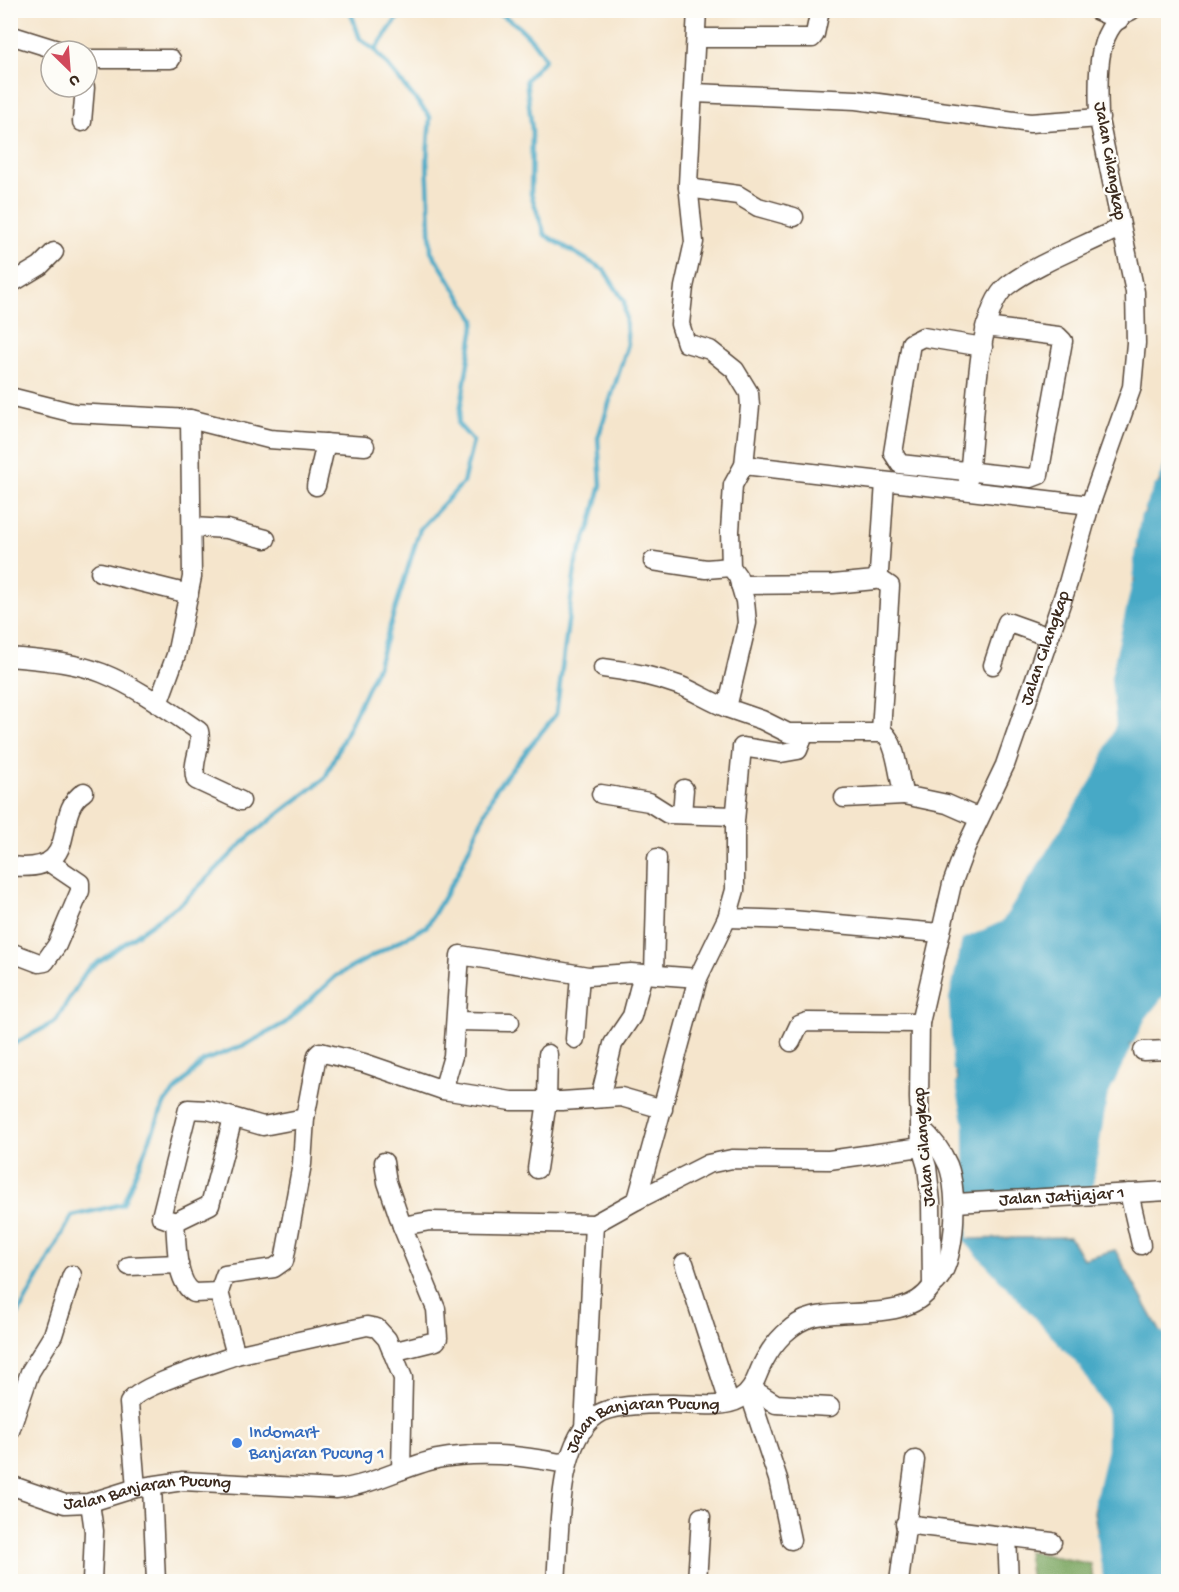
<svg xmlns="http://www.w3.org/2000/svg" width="1179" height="1592" font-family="'Gochi Hand',sans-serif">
<rect width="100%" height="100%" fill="#fdfcf7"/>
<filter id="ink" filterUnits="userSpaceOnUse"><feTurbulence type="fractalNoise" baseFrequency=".0167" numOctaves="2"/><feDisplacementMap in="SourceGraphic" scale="12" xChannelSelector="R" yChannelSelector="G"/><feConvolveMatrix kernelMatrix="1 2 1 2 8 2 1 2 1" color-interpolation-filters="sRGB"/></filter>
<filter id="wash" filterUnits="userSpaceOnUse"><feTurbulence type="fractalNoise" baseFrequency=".008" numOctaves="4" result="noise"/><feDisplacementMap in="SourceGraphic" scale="24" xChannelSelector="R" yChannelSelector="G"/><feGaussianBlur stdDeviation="1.35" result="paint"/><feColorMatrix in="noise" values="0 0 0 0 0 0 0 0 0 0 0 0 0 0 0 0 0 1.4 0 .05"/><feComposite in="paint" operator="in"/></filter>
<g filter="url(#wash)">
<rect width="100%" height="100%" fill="#f5e5cc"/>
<path fill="#7aa660" stroke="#5a683f" stroke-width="1.5" d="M1027 1551 1091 1564 1093 1581H1031Z"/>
<path fill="#47a9c6" stroke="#416a72" stroke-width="1.5" d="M1168 462V987L1144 1017 1105 1097 1090 1189 968 1194 966 1124 954 1064 951 1000 964 941 1004 923 1098 774 1118 725 1113 678 1132 598 1141 521Z
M1070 1237 1083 1259 1115 1250 1168 1345V1581H1106L1094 1512 1109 1450 1108 1409 1081 1365 965 1239Z"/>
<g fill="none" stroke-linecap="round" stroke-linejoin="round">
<path stroke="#47a9c6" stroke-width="4.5" d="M350 10 360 39 375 50
M1161 478 1168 462
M1147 508 1157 486
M1138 543 1143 516
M1135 576 1137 551
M1132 1041 1144 1017 1168 987
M10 1046 55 1022 87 970 184 901 250 836 325 778 378 665 420 529 463 483 473 441 458 424 475 320 431 251 427 159 430 117 375 50 403 10
M955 1069 951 1000 964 941 1004 923 1098 774 1118 725 1113 678 1134 584
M958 1084 966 1124 967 1197
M1087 1190 1090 1189 1105 1097 1128 1048
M966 1206 965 1239 1081 1365 1109 1409V1450L1096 1505
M10 1329 72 1216 123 1204 165 1102 203 1061 247 1044 285 1023 336 976 427 926 458 873 495 790 556 714 576 561 590 526 601 485 598 438 628 344 624 301 604 270 545 235 531 194 532 130 526 80 545 59C534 39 512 16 489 10
M1162 1334 1168 1345
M1098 1534 1106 1582"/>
</g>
</g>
<g filter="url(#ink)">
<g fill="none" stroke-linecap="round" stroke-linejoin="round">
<g stroke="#574638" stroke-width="21">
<g id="minor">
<path d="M697 10 688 184 694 242 684 287 680 324 686 343 710 350 735 370 749 393 750 406 744 465 733 485 730 531 731 567 738 577 745 601 747 623 727 708 762 720 788 733H884C897 744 898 777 904 795L947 804 979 818"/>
<path d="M1096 10 1119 20"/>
<path d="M10 35 61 51"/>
<path d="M696 38H812L815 34 820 10"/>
<path d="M87 59H171"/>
<path d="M694 93 856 100 1030 123 1100 118"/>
<path d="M82 122 85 87"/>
<path d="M688 188 738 195 758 207 794 217"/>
<path d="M10 284 40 266 54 252"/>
<path d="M983 347 923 337 911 343 893 453 900 464 1031 478 1039 475 1063 341 1058 336 985 327"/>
<path d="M10 397 74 413 190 419 269 439 365 446"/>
<path d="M744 465 1090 505"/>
<path d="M968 480C976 436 973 312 1007 286 1034 265 1081 247 1113 231L1121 232"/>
<path d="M316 486 326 443"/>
<path d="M192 527 227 529 266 539"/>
<path d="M653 561 706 569 731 567"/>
<path d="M100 572 189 594"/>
<path d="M878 578 890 586 881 732"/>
<path d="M740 585 833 584 875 580 879 572 885 482"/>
<path d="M10 657C41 660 74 662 102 673 137 687 168 710 199 731 203 747 190 764 196 780L241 801"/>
<path d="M993 665 1007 622 1049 637"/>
<path d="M603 668C629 671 656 677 681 686 696 692 711 702 727 708"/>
<path d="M158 704 176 655 192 577 190 419"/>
<path d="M804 735 798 750 781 753 742 747 735 821V890L727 918 698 978 637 1200 708 1164 732 1159 829 1160 921 1147"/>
<path d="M601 794 649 802 668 814 735 816"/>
<path d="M844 798 904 795"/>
<path d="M682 814 684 789"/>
<path d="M10 866C86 875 49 814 84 792"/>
<path d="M727 918 792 920 940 933"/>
<path d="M10 952 39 963 45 962 57 945 80 891V883L49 862"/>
<path d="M654 974 657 858"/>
<path d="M456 1021 510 1022"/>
<path d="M575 1039 580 975"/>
<path d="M791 1042 799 1025 807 1022 920 1023"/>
<path d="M1143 1051 1168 1050"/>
<path d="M443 1090 453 1056 460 955 588 976 631 973 698 978"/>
<path d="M600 1098 613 1044 632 1016 643 974"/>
<path d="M305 1118 263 1126 208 1110 188 1109 161 1217 175 1222C177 1242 175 1282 194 1293L219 1292 236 1355 367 1326 377 1328 387 1339 403 1378 401 1470"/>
<path d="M920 1127C931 1137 942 1151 948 1165 959 1193 957 1268 932 1286"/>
<path d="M384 1162 387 1182 402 1226 436 1309 438 1338 436 1341 392 1352"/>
<path d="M537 1169 547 1101 548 1054"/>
<path d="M1129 1193 1141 1245"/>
<path id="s1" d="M956 1203 1168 1191"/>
<path d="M175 1222 210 1205 233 1118"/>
<path d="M402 1226 430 1221 594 1224 637 1200"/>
<path d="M684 1263 729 1402"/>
<path d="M129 1266 179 1264"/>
<path d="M219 1292 225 1275 274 1268 284 1261 302 1164 305 1118 317 1055 320 1052 364 1063 443 1090 487 1097 511 1101H562L621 1097 663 1109"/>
<path d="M752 1389 776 1404 830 1407"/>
<path d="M749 1392 778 1479 791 1540"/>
<path d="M584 1429 594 1224"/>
<path d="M10 1431 30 1372 53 1335 72 1275"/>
<path id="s2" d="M10 1485 65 1504 88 1503 136 1488 183 1481 336 1489C371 1486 402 1467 437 1459 479 1451 519 1455 560 1463L567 1461"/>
<path d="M152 1486 156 1582"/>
<path d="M136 1488 129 1403C136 1386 215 1363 236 1355"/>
<path d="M90 1503 94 1531 92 1582"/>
<path d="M905 1524 1052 1542"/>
<path d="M1007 1536 1009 1582"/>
<path id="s3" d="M556 1582C560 1536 556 1442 597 1415 612 1404 654 1404 673 1404 692 1404 723 1409 740 1399 755 1390 756 1375 764 1361 774 1342 792 1322 813 1317 849 1308 909 1322 932 1286L931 1202 927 1167 921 1147 919 1098 920 1023 952 884 965 849 1005 765 1068 583 1090 505 1132 387 1136 343 1135 292 1099 120C1099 86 1091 27 1132 10"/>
<path d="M697 1582 701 1517"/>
<path d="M899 1582 915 1460"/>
</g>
</g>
<use href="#minor" stroke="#fff" stroke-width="18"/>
</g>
</g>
<circle fill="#3f7fe0" stroke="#fdfcf7" stroke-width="2" cx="237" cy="1443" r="6"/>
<g text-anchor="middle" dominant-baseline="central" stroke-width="5" stroke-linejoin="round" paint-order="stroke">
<g font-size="18" fill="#3b2a1e" stroke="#fdfcf7">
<text transform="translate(1109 161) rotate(80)">Jalan Cilangkap</text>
<text stroke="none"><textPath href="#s3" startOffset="1224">Jalan Cilangkap</textPath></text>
<text transform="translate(925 1147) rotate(-95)">Jalan Cilangkap</text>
<text stroke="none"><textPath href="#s1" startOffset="106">Jalan Jatijajar 1</textPath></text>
<text stroke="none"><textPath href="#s3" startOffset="216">Jalan Banjaran Pucung</textPath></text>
<text stroke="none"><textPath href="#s2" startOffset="142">Jalan Banjaran Pucung</textPath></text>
</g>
<g font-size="18" fill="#366cbe" stroke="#fdfcf7" text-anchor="start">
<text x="249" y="1433">Indomart<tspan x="249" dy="21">Banjaran Pucung 1</tspan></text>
</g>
</g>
<rect width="1179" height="1592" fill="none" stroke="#fdfcf7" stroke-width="36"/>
<g transform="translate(69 69) rotate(155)"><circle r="28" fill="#fdfcf7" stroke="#afa8a0" stroke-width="1.5"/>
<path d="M0-4.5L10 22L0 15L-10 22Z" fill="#d1495b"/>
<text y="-9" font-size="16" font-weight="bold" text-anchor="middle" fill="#3b2a1e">U</text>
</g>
</svg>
